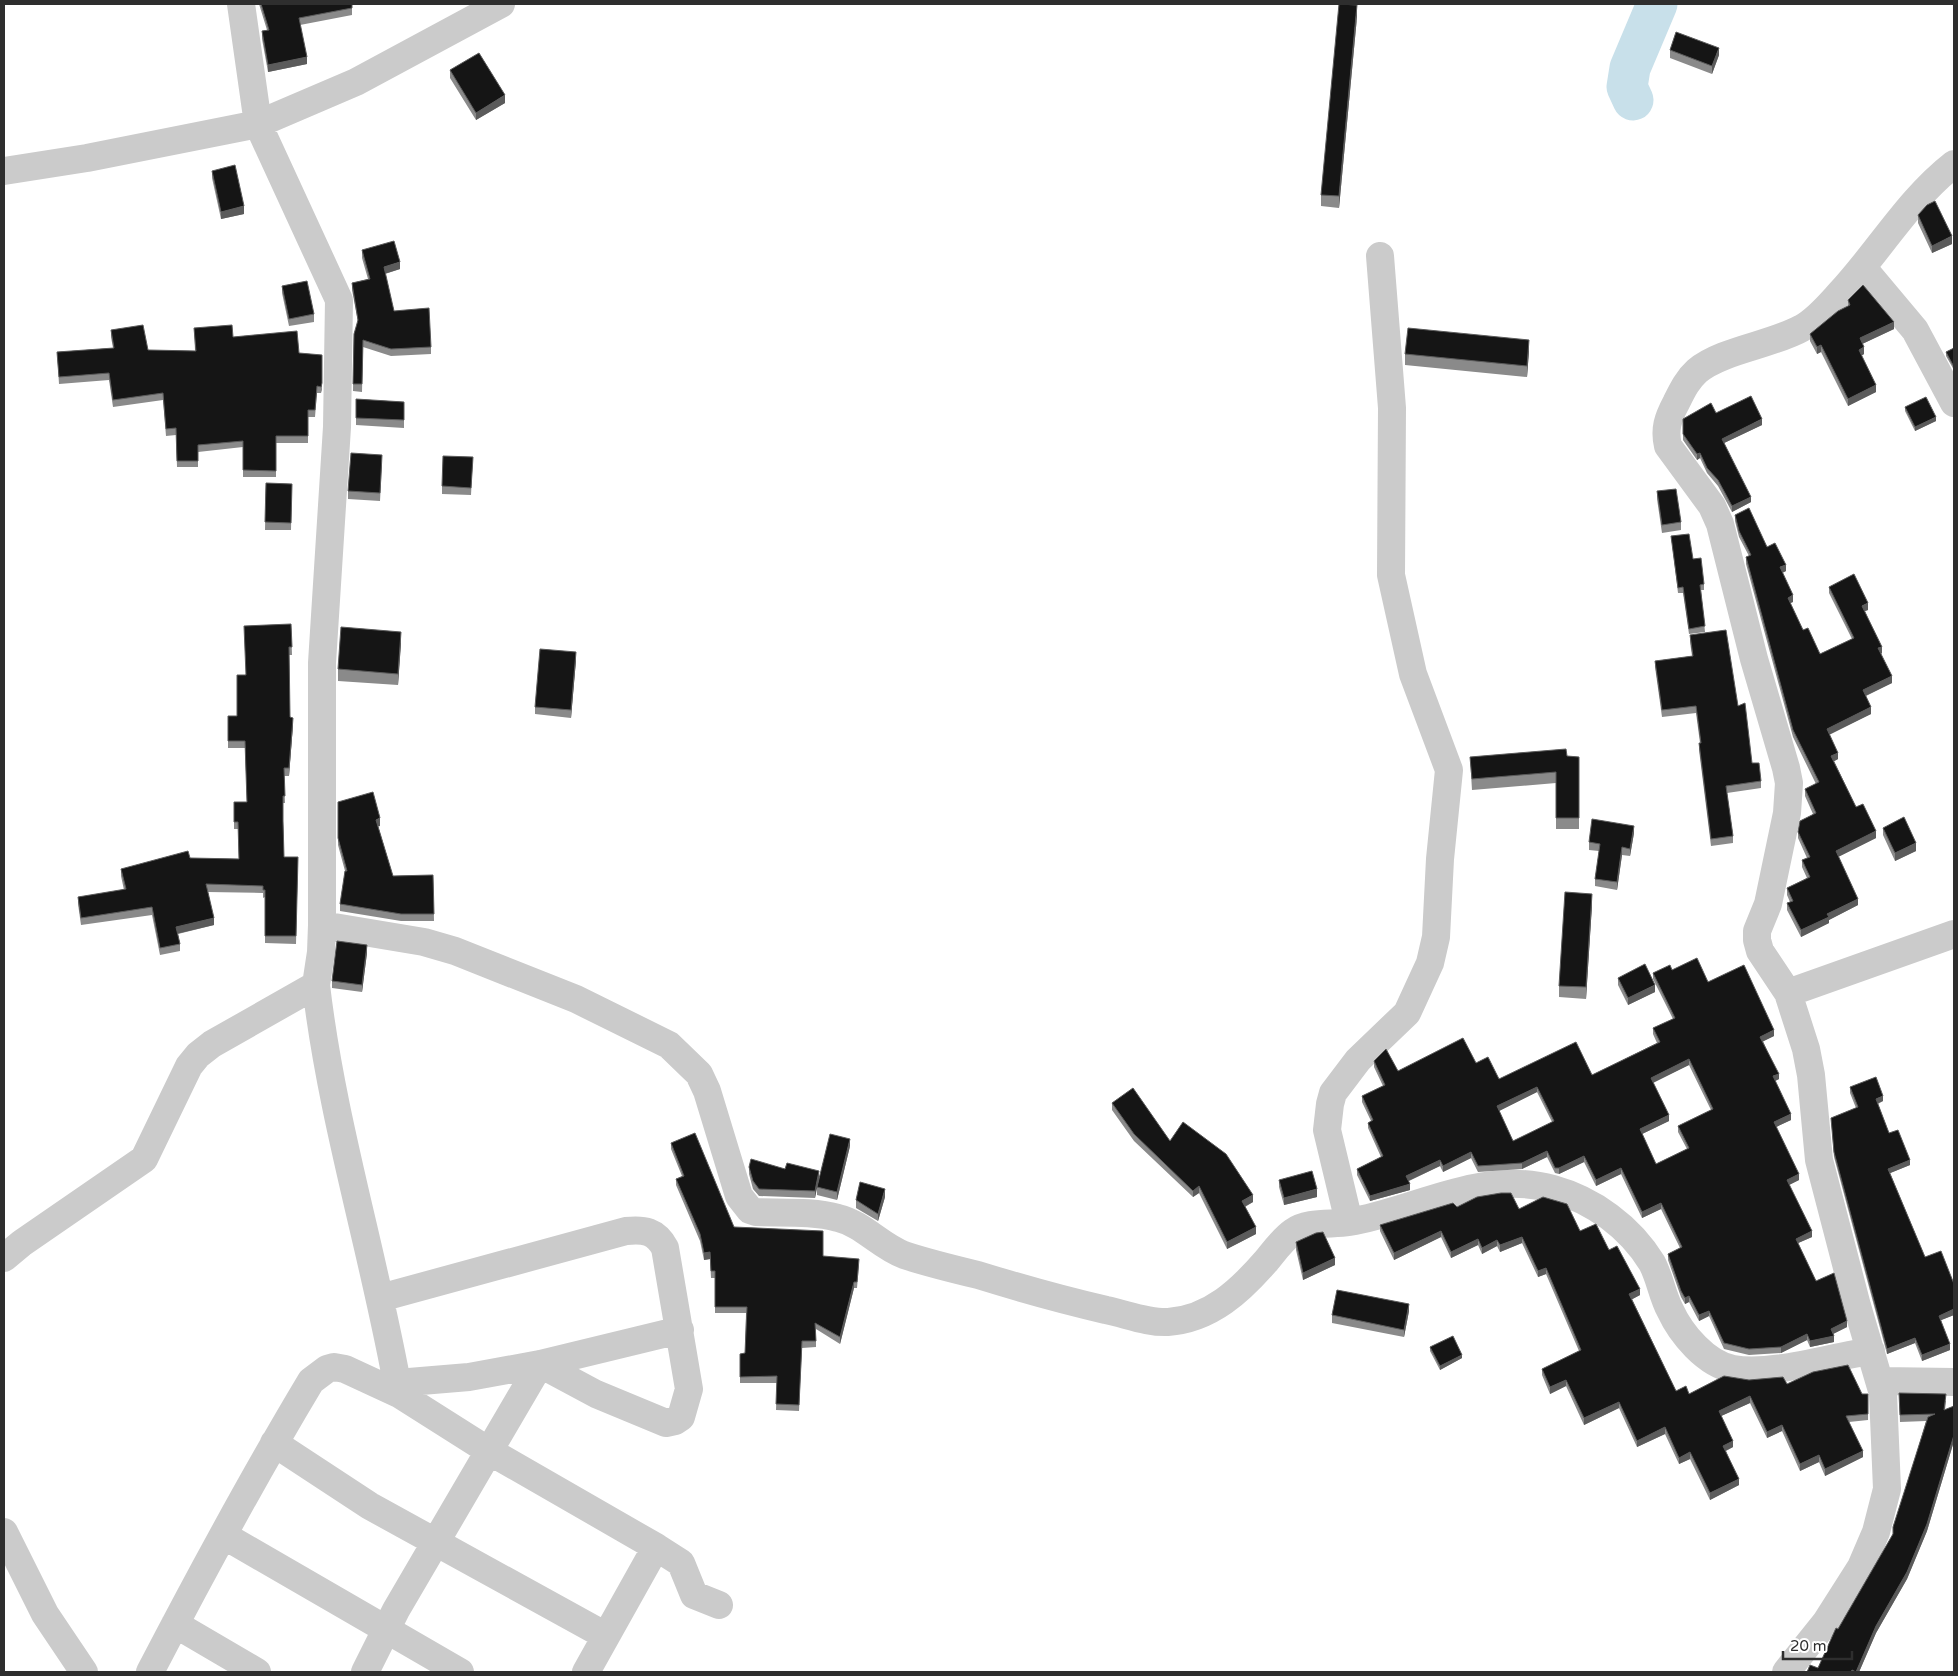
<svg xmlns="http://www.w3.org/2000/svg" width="1958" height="1676" font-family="'Varela Round',sans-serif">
<rect width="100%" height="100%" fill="#fff"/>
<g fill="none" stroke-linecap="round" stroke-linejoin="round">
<path stroke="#c8e0ea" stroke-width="41" d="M1633 100 1627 87 1630 68 1657 4"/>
<path stroke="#cbcbcb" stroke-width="28" d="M4 171 87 158 258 124 356 82 501 4
M1863 268 1915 330 1954 403
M322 925 424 942 455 951 576 999 669 1045 699 1074 707 1091 739 1196 750 1210 756 1212C783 1213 813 1211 838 1218 863 1224 880 1246 904 1255 928 1263 953 1269 978 1275 1020 1288 1063 1300 1106 1310 1126 1314 1148 1323 1168 1322 1211 1319 1241 1290 1267 1260 1275 1250 1283 1239 1293 1232 1308 1221 1332 1225 1349 1222 1416 1211 1481 1169 1553 1189 1593 1200 1630 1227 1652 1263 1660 1278 1662 1295 1670 1310 1681 1334 1706 1364 1733 1369 1772 1376 1830 1357 1871 1351
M316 985C332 1123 375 1257 399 1394
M1788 993 1954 934
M1349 1222 1327 1130 1330 1104 1333 1093 1358 1060 1407 1013 1430 963 1436 937 1440 859 1449 770 1413 674 1391 575 1392 408 1380 256
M4 1258 22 1243 144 1159 189 1066 198 1055 212 1044 316 985 321 952 322 925V663L337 427 339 300 258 124 241 4
M380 1298 626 1231C644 1229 656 1231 665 1248L689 1389 681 1417 675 1421 666 1423 596 1394 540 1364
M1881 1381 1954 1382
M397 1383 469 1377 540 1364 680 1330
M274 1443 370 1506 606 1636
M4 1532 45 1614 84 1672
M223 1535 460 1672
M656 1547 681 1563 694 1595 719 1605
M175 1624 257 1672
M150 1672C201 1574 254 1476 311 1381L327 1369 334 1367 345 1369 399 1394 489 1451 540 1364
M365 1672 396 1610 489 1451 656 1547 586 1672
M1786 1672 1826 1622 1861 1567 1876 1532 1887 1489 1883 1394 1857 1306 1819 1160 1811 1075 1806 1049 1788 993 1760 951 1757 940V931L1768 904 1787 813 1789 783 1786 768 1754 659 1720 524 1712 506 1668 446C1664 429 1668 418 1676 403 1682 391 1687 380 1697 371 1722 350 1772 345 1802 328 1817 320 1830 304 1841 292 1879 251 1909 199 1954 164"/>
</g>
<path fill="#8a8a8a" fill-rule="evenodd" d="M259 4H352V15L300 25 307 64 268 72 262 39V31L267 30Z
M1357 17 1339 208 1321 206V195Z
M1670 50 1719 55 1712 74 1670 58Z
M450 70 505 103 476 120 450 78Z
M212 171 244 214 221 219 212 178Z
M1918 215 1952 244 1932 253 1918 223Z
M362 250 400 269 385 274 394 311 431 347V354L391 356 363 347 362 392 353 391 354 334 358 322 352 290V283L368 279 362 258Z
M282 286 314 314V322L289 326 282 293Z
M1848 300 1894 329 1862 344 1864 354 1861 356 1876 392 1848 406 1821 352 1817 354 1810 341V334L1848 306Z
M194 328 299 353 322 355V390L321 393H317L315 417H308V443H276V477H243V447L198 452V467H177L176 435 166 436 163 400 113 407 109 380 59 384 57 352 113 348 111 337V330L148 350 195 351Z
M1954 348V370L1946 356V352Z
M1529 351 1527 377 1405 365V354Z
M356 399 404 402V428L356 425Z
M1905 407 1936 421 1915 431 1905 411Z
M1716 413 1762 425 1724 443 1751 502 1732 512 1718 486 1707 473 1700 458 1697 460 1683 440V419Z
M473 457 471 495 442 494V486Z
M382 463 380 501 348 499V491Z
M266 483 292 484 291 530H265Z
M1657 491 1681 522V530L1662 533 1657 499Z
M1735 515 1767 547 1786 571 1782 573 1793 602 1790 603 1803 630 1820 654 1852 639 1829 593V587L1868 610 1865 611 1882 653 1881 654 1892 683 1866 696 1871 714 1829 734 1838 759 1834 761 1856 807 1876 838 1838 857 1858 905 1829 920V923L1801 937 1787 910V903L1790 902 1787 895V888L1807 878 1802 867V860L1807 858 1798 838V832L1813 814 1805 796V789L1816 784 1793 737 1746 564V557L1749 556 1739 537 1735 521Z
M1671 536 1693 559 1704 584V590H1701L1705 632 1689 634 1683 593H1678Z
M291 624 292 655H289L290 717 293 725 289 776H284L285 803H283V821L284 857H298L296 944 265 943V897L263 898V893L208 892 214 925 178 934 180 944V951L160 955 152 915 81 925 78 904V897L124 890 121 876V869L190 858 239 859 238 829H234V802H247L245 748H228V716H237L245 675Z
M1690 635 1738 706 1752 763 1761 781V788L1727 793 1733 836V843L1711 846 1699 750V743H1700L1696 713 1662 717 1655 667V661L1692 656 1690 642Z
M401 643 398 685 338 681V669Z
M576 660 571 718 535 714V707Z
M1567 756 1579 757V829H1556V783L1472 790 1470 757Z
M338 802 380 826H378L393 876 433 875 434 921H401L340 911V904L345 871 338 845Z
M1883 828 1916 851 1895 861 1883 835Z
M1634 833 1630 856 1622 855 1617 890 1595 886V879L1599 851 1589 850V842Z
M1592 905 1586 999 1559 997V986Z
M367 953 362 992 332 988V981Z
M1672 970 1708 982 1774 1036 1763 1041 1779 1079 1775 1081 1791 1120 1776 1127 1799 1180 1789 1185 1812 1237 1798 1243 1816 1281 1847 1327 1833 1334 1834 1342 1810 1347 1807 1340 1781 1353 1749 1355 1724 1349 1709 1316 1699 1321 1689 1302 1685 1304 1681 1297 1668 1260V1254L1680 1248 1661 1209 1642 1218 1621 1174 1596 1186 1584 1162 1559 1174 1555 1173 1547 1157 1522 1169 1478 1172 1471 1158 1443 1172 1440 1166 1409 1181 1410 1190 1370 1201 1357 1175V1169L1381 1157 1368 1128V1123L1371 1121 1362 1102V1096L1383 1086 1374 1067V1061L1398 1071 1476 1063 1499 1079 1592 1075 1657 1043 1653 1034V1028L1673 1019 1653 979V973ZM1689 1065 1711 1110 1678 1126V1132L1687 1149 1656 1164 1642 1134 1669 1121 1653 1082ZM1537 1092 1552 1122 1513 1141 1499 1111Z
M1618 978 1655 992 1628 1005 1618 985Z
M1850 1087 1883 1101 1878 1104 1889 1133 1910 1165 1890 1173 1925 1257 1954 1284V1315L1941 1320 1950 1350 1922 1361 1915 1343 1887 1354 1834 1157 1831 1118 1856 1108 1850 1093Z
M1112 1103 1170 1141 1253 1202 1245 1207 1256 1234 1227 1249 1199 1193 1193 1197 1134 1141 1112 1110Z
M671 1143 734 1227 823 1256 859 1265 857 1288H854L840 1344 816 1329V1347L802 1348 799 1411 776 1410 777 1383H740V1354L745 1353 746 1313H715V1278H711L710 1259 704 1260 700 1241 676 1185V1179L682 1176 671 1149Z
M850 1146 837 1200 817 1195V1187Z
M749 1167 819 1171 815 1198 759 1196 753 1189 749 1174Z
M1279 1180 1317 1197 1284 1205 1279 1187Z
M885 1197 878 1221 856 1208V1200Z
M1457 1207 1519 1209 1580 1231 1609 1250 1640 1295 1632 1299 1676 1391 1689 1394 1787 1384 1862 1394H1868V1420L1849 1422 1863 1457 1825 1476 1819 1462 1800 1471 1782 1431 1767 1438 1750 1403 1721 1416 1733 1447 1726 1451 1739 1485 1710 1500 1690 1459 1679 1464 1665 1434 1637 1447 1619 1408 1584 1425 1566 1386 1550 1394 1542 1375V1369L1579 1351 1546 1274 1538 1277 1522 1243 1500 1252 1497 1246 1482 1254 1478 1245 1451 1258 1441 1237 1394 1260 1380 1231V1225Z
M1296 1242 1335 1265 1303 1280 1296 1250Z
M1409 1311 1404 1337 1332 1323V1315Z
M1430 1347 1462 1358 1440 1370 1430 1351Z
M1899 1393 1946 1401 1945 1410 1954 1406V1441L1927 1531 1907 1579 1876 1633 1859 1672H1807L1818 1668 1893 1534 1926 1421 1900 1422Z"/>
<path fill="#5b5b5b" d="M1357 5V17L1339 208V196Z
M1719 48V55L1712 74V66Z
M307 57V64L268 72V65Z
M505 95V103L476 120V113Z
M244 206V214L221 219V212Z
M1952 236V244L1932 253V246Z
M400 262V269L384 274V267Z
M1894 322V329L1860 345V338Z
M1529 340V351L1527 377V366Z
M1821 345V352L1817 354V347Z
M1864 347V354L1859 357V350Z
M1876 385V392L1848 406V399Z
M1936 417V421L1915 431V427Z
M1762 419V425L1722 444V439Z
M1700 453V458L1697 460V454Z
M1751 497V502L1732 512V506Z
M1786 565V571L1780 574V567Z
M1793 595V602L1788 604V598Z
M1868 603V610L1862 612V606Z
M401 632V643L398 685V674Z
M1882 647V653L1878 655V648Z
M576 652V660L571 718V710Z
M1892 676V683L1863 697V690Z
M1871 707V714L1827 736V729Z
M293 718V725L289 776V768Z
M1838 753V759L1831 763V756Z
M380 818V826L376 827V820Z
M1634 826V833L1630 856V849Z
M1876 831V838L1836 858V851Z
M1916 843V851L1895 861V853Z
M1622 847V855L1617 890V882Z
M1592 894V905L1586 999V987Z
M1858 899V905L1829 920V923L1801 937V930L1827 914Z
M214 918V925L176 934V927Z
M367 945V953L362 992V985Z
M1655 985V992L1628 1005V998Z
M1774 1030V1036L1760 1043V1037Z
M1689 1059V1065L1651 1084V1078Z
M1779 1074V1079L1773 1082V1076Z
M1537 1087V1092L1497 1112V1106Z
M1883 1096V1101L1876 1104V1099Z
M1791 1114V1120L1774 1128V1122Z
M1669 1115V1121L1640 1135V1129Z
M850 1139V1146L837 1200V1192Z
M1547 1151V1157L1522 1169V1163Z
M1471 1152V1158L1443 1172V1166Z
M1584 1156V1162L1559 1174V1168Z
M1440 1160V1166L1406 1182V1176Z
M1910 1160V1165L1888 1174V1169Z
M1621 1168V1174L1596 1186V1180Z
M819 1171V1179L815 1198V1191Z
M1799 1174V1180L1787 1186V1180Z
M1410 1184V1190L1370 1201V1196Z
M1199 1186V1193L1193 1197V1191Z
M885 1189V1197L878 1221V1214Z
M1317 1189V1197L1284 1205V1198Z
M1253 1195V1202L1242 1208V1201Z
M1661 1203V1209L1642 1218V1212Z
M1256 1227V1234L1227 1249V1242Z
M1441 1231V1237L1394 1260V1253Z
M1812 1231V1237L1796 1244V1239Z
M1522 1237V1243L1500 1252V1245Z
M1478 1239V1245L1451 1258V1252Z
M1497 1240V1246L1482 1254V1248Z
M710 1252V1259L704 1260V1253Z
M1335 1258V1265L1303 1280V1273Z
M1546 1268V1274L1538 1277V1271Z
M854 1282V1288L840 1344V1337Z
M1640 1289V1295L1629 1301V1294Z
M1689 1296V1302L1685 1304V1298Z
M1409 1304V1311L1404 1337V1330Z
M1954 1309V1315L1939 1321V1316Z
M1709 1311V1316L1699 1321V1315Z
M1847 1321V1327L1831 1335V1329Z
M1807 1334V1340L1781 1353V1347Z
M1834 1336V1342L1810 1347V1341Z
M1915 1338V1343L1887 1354V1349Z
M1950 1344V1350L1922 1361V1355Z
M1462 1355V1358L1440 1370V1366Z
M1566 1380V1386L1550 1394V1387Z
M1750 1396V1403L1719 1417V1411Z
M1619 1402V1408L1584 1425V1418Z
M1782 1425V1431L1767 1438V1432Z
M1665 1427V1434L1637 1447V1441Z
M1954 1435V1441L1927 1531 1907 1579 1876 1633 1859 1672H1856Z
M1733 1441V1447L1723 1452V1446Z
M1863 1451V1457L1825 1476V1469Z
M1690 1452V1459L1679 1464V1458Z
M1819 1455V1462L1800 1471V1464Z
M1739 1479V1485L1710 1500V1493Z"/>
<path fill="#151515" stroke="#5b5b5b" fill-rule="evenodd" d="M261 4H352V8L299 18 307 57 268 65 262 31 269 30Z
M1339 4 1357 5 1339 196 1321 195Z
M1676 32 1719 48 1712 66 1670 50Z
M479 53 505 95 476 113 450 70Z
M235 165 244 206 221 212 212 171Z
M1935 201 1952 236 1932 246 1918 215 1927 205Z
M394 241 400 262 384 267 394 311 429 308 431 347 391 349 363 340 362 384H353L354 334 358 320 352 283 370 279 362 250Z
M307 281 314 314 289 319 282 286Z
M1863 285 1894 322 1860 338 1864 347 1859 350 1876 385 1848 399 1821 345 1817 347 1810 334 1838 311 1850 305 1848 300Z
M143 325 148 350 196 351 194 328 232 325 233 337 297 331 299 353 322 355V383L321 387 317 386 315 410H308V436H276V471L243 470V441L198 445V461H177L176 428 166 429 163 393 113 400 109 373 59 377 57 352 114 348 111 330Z
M1408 328 1529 340 1527 366 1405 354Z
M1954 348V367L1946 352Z
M1751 396 1762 419 1722 439 1751 497 1732 506 1718 480 1707 468 1700 453 1697 454 1683 434V419L1711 403 1716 413Z
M1926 397 1936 417 1915 427 1905 407Z
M356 399 404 402V420L356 418Z
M351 453 382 455 380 493 348 491Z
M443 456 473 457 471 488 442 486Z
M266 483 292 484 291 523 265 522Z
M1676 489 1681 522 1662 525 1657 491Z
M1749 508 1767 547 1775 543 1786 565 1780 567 1793 595 1788 598 1803 630 1808 628 1820 654 1854 638 1829 587 1854 574 1868 603 1862 606 1882 647 1878 648 1892 676 1863 690 1871 707 1827 729 1838 753 1831 756 1856 807 1863 804 1876 831 1836 851 1858 899 1827 914 1829 917 1801 930 1787 903 1793 901 1787 888 1810 877 1802 860 1810 857 1798 832 1800 821 1816 813 1805 789 1819 782 1793 730 1746 557 1751 555 1739 531 1735 515Z
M1689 534 1693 559 1701 558 1704 584 1700 585 1705 626 1689 629 1683 587 1678 588 1671 536Z
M291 624 292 647H289L290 717 293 718 289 768H284L285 796H283V821L284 857H298L296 936H265V890H263V886L206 884 214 918 176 927 180 944 160 948 152 907 81 918 78 897 126 889 121 869 188 851 190 858 239 859 238 822H234V802H247L245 741H228V716H237V675H246L244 626Z
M341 627 401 632 398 674 338 669Z
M1726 630 1738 706 1745 703 1752 763H1759L1761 781 1726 786 1733 836 1711 839 1699 743H1701L1696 706 1662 710 1655 661 1693 656 1690 635Z
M540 649 576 652 571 710 535 707Z
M1566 749 1567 756 1579 757V818H1556V772L1472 779 1470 757Z
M373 792 380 818 376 820 393 876 433 875 434 914H401L340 904 345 871H347L338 838V802Z
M1904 817 1916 843 1895 853 1883 828Z
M1592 819 1634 826 1630 849 1622 847 1617 882 1595 879 1600 844 1589 842Z
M1565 892 1592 894 1586 987 1559 986Z
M337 941 367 945 362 985 332 981Z
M1697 958 1708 982 1744 965 1774 1030 1760 1037 1779 1074 1773 1076 1791 1114 1774 1122 1799 1174 1787 1180 1812 1231 1796 1239 1816 1281 1834 1273 1847 1321 1831 1329 1834 1336 1810 1341 1807 1334 1781 1347 1749 1349 1724 1343 1709 1311 1699 1315 1689 1296 1685 1298 1681 1291 1668 1254 1682 1247 1661 1203 1642 1212 1621 1168 1596 1180 1584 1156 1559 1168H1555L1547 1151 1522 1163 1478 1166 1471 1152 1443 1166 1440 1160 1406 1176 1410 1184 1370 1196 1357 1169 1383 1156 1368 1123 1373 1120 1362 1096 1385 1085 1374 1061 1386 1049 1398 1071 1463 1038 1476 1063 1488 1057 1499 1079 1576 1042 1592 1075 1660 1042 1653 1028 1675 1018 1653 973 1670 965 1672 970ZM1689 1059 1713 1109 1678 1126 1689 1148 1656 1164 1640 1129 1669 1115 1651 1078ZM1537 1087 1554 1121 1513 1141 1497 1106Z
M1645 964 1655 985 1628 998 1618 978Z
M1876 1077 1883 1096 1876 1099 1889 1133 1898 1130 1910 1160 1888 1169 1925 1257 1941 1251 1954 1284V1309L1939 1316 1950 1344 1922 1355 1915 1338 1887 1349 1834 1152 1831 1118 1858 1107 1850 1087Z
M1133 1088 1170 1141 1183 1122 1226 1154 1253 1195 1242 1201 1256 1227 1227 1242 1199 1186 1193 1191 1134 1134 1112 1103Z
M695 1133 734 1227 823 1231V1256L859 1259 857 1282H854L840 1337 815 1323 816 1341H802L799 1405 776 1404 777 1376 740 1377V1354L745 1353 747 1307H715V1271H711L710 1252 704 1253 700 1234 676 1179 684 1176 671 1143Z
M830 1134 850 1139 837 1192 817 1187Z
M751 1159 785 1169 787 1163 819 1171 815 1191 759 1189 753 1181 749 1167Z
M1312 1171 1317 1189 1284 1198 1279 1180Z
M860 1182 885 1189 878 1214 856 1200Z
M1501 1193H1511L1519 1209 1543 1197 1567 1204 1580 1231 1596 1224 1609 1250 1617 1246 1640 1289 1629 1294 1676 1391 1686 1386 1689 1394 1724 1376 1749 1380 1783 1377 1787 1384 1813 1372 1848 1365 1862 1394H1868V1414L1846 1416 1863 1451 1825 1469 1819 1455 1800 1464 1782 1425 1767 1432 1750 1396 1719 1411 1733 1441 1723 1446 1739 1479 1710 1493 1690 1452 1679 1458 1665 1427 1637 1441 1619 1402 1584 1418 1566 1380 1550 1387 1542 1369 1581 1350 1546 1268 1538 1271 1522 1237 1500 1245 1497 1240 1482 1248 1478 1239 1451 1252 1441 1231 1394 1253 1380 1225 1453 1203 1457 1207 1477 1197Z
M1323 1232 1335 1258 1303 1273 1296 1242 1316 1233Z
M1337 1290 1409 1304 1404 1330 1332 1315Z
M1453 1336 1462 1355 1440 1366 1430 1347Z
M1899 1393 1946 1394 1944 1410 1954 1406V1435L1927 1524 1907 1572 1876 1626 1856 1672 1852 1670 1851 1672H1807L1810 1665 1818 1668 1836 1628 1838 1629 1893 1534V1527L1928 1417 1935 1414 1900 1415Z"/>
<rect width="1958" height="1676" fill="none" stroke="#2e2e2e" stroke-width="10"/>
<path d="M1783 1651v8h69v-8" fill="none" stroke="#2e2e2e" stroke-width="2.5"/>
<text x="1790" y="1651" font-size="15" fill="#2e2e2e" stroke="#ffffff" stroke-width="4" paint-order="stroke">20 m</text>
</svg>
